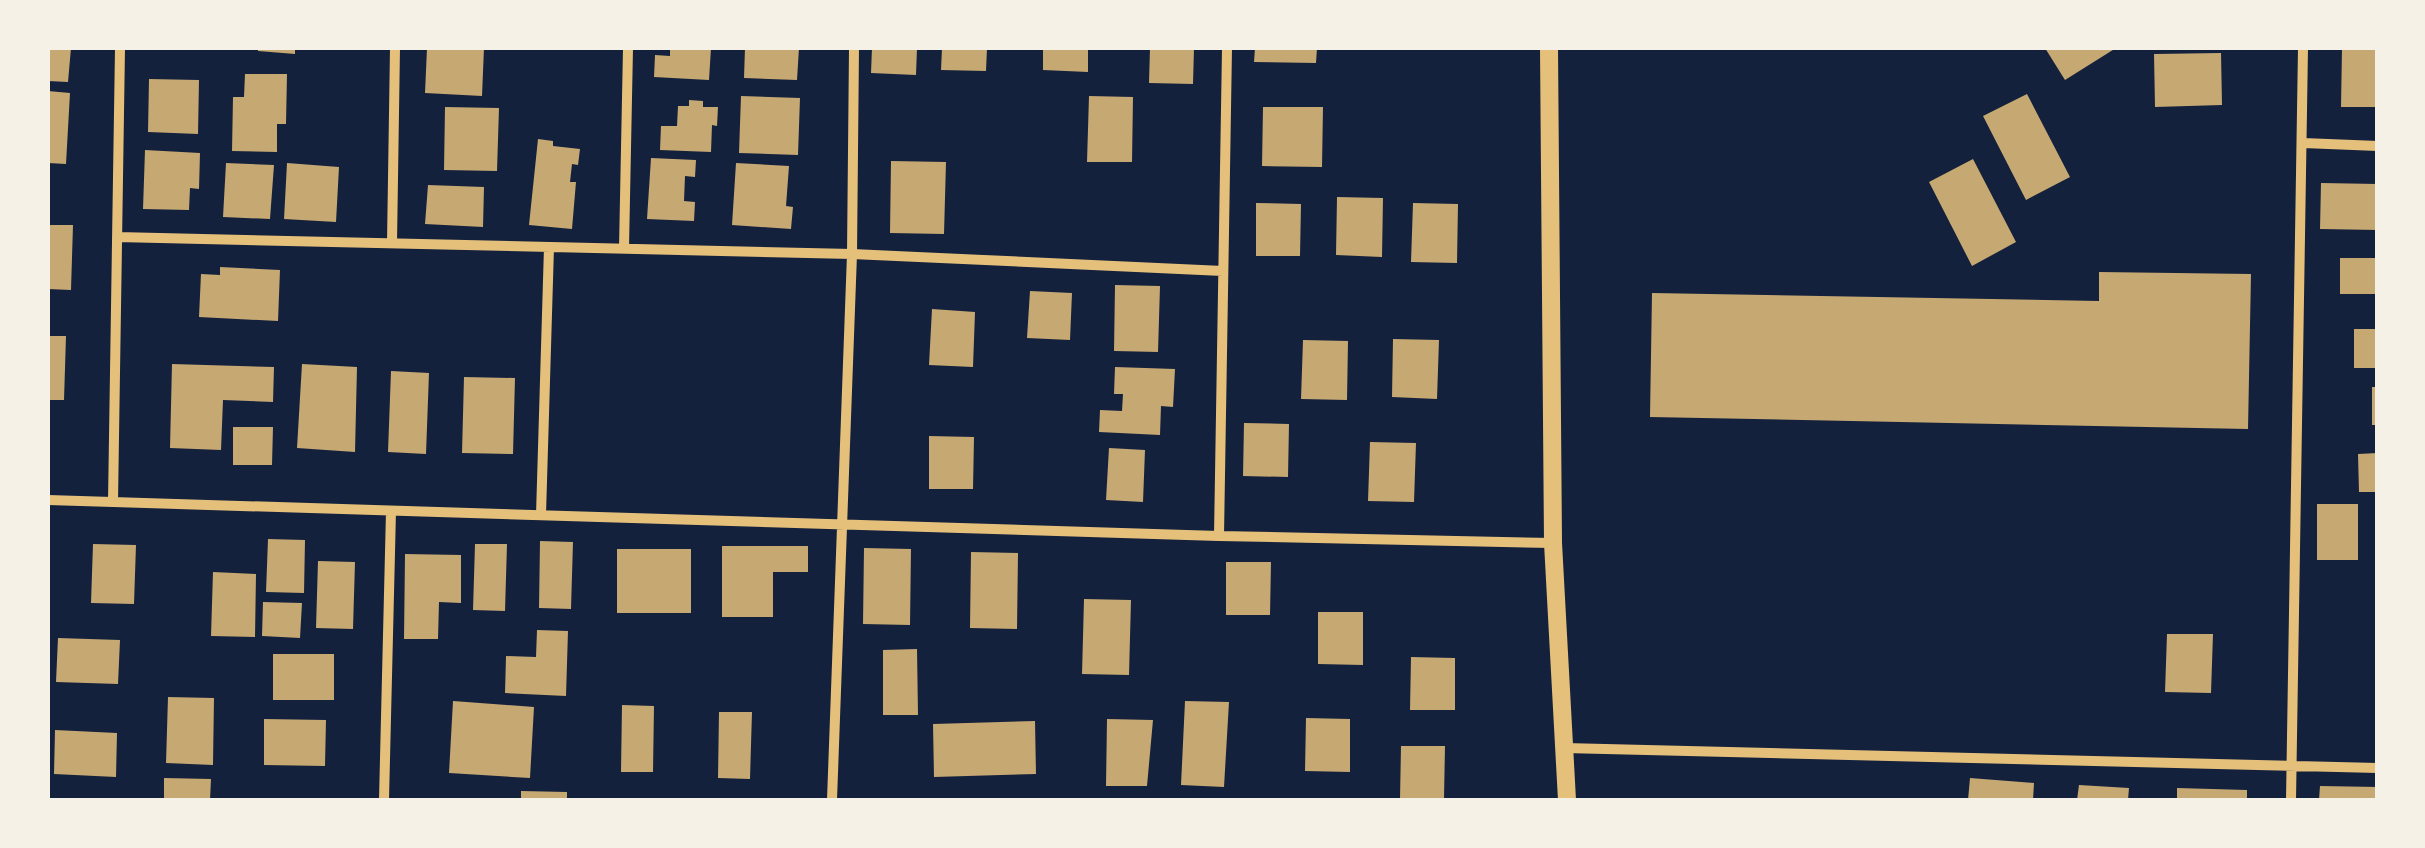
<svg xmlns="http://www.w3.org/2000/svg" width="2425" height="848" font-family="Lato,sans-serif">
<rect width="100%" height="100%" fill="#14213d"/>
<path fill="#c6a872" d="M48 48H71L68 82 48 81Z
M258 48H295V54L258 51Z
M427 48H484L482 96 425 93Z
M670 48H711L709 80 654 77 655 55 670 56Z
M745 48H799L797 80 744 78Z
M872 48H917L916 75 871 73Z
M942 48H987L986 71 941 70Z
M1043 48H1088V72L1043 70Z
M1150 48H1194L1193 84 1149 83Z
M1255 48H1317L1316 63 1254 62Z
M2045 48H2116L2065 80Z
M2342 48H2378V107H2341Z
M2221 53 2222 105 2155 107 2154 54Z
M245 74H287L286 124H277V152L232 151 233 97H244Z
M149 79 199 80 198 134 148 132Z
M48 91 70 93 66 164 48 163Z
M2027 94 2070 177 2026 200 1983 116Z
M741 96 800 98 798 155 739 153Z
M1089 96 1133 97 1132 162H1087Z
M689 100 703 101V107H718L717 126 712 125 711 152 660 150 661 126H677L678 106H689Z
M445 107 499 108 497 171 444 170Z
M1263 107H1323L1322 167 1262 166Z
M538 139 553 141V146L580 149 578 165 572 164 570 182H576L572 229 529 225Z
M145 150 200 153 199 189 190 188 189 210 143 209Z
M651 158 696 160 695 177 685 176 684 201 695 202 694 221 647 219Z
M1973 159 2016 242 1972 266 1929 182Z
M891 161 946 162 944 234 890 233Z
M226 163 274 165 270 219 223 217Z
M287 163 339 167 336 222 284 219Z
M736 163 789 166 786 206 793 207 791 229 732 225Z
M2321 183 2378 184V230L2320 229Z
M428 185 484 187 483 227 425 224Z
M1337 197 1383 198 1382 257 1336 255Z
M1256 203 1301 204 1300 256H1256Z
M1413 203 1458 204 1457 263 1411 262Z
M48 225H73L71 290 48 289Z
M2340 258H2378V294H2340Z
M220 267 280 270 278 321 199 317 201 274 220 275Z
M2099 272 2251 274 2248 429 1650 417 1652 293 2099 301Z
M1115 285 1160 286 1158 352 1114 351Z
M1030 291 1072 293 1070 340 1027 338Z
M932 309 975 312 973 367 929 365Z
M2354 329H2378V368H2354Z
M48 336H66L64 400H48Z
M1393 339 1439 340 1437 399 1392 397Z
M1303 340 1348 341 1347 400 1301 399Z
M172 364 274 367 273 402 223 400 221 450 170 448Z
M302 364 357 367 355 452 297 448Z
M1115 367 1175 369 1173 407 1161 406 1160 435 1099 432 1100 410 1122 411 1123 394H1114Z
M391 371 429 373 426 454 388 452Z
M464 377 515 378 513 454 462 453Z
M2372 387H2378V425H2372Z
M1244 423 1289 424 1288 477 1243 476Z
M233 427H273L272 465H233Z
M929 436 974 437 973 489H929Z
M1370 442 1416 443 1414 502 1368 501Z
M1109 448 1145 450 1143 502 1106 500Z
M2378 453V492H2359L2358 454Z
M2317 504H2358V560H2317Z
M268 539 305 540 304 593 266 592Z
M540 541 573 542 571 609 539 608Z
M93 544 136 545 134 604 91 603Z
M475 544H507L505 611 473 610Z
M722 546H808V572H773V617H722Z
M864 548 911 549 910 625 863 624Z
M617 549H691V613H617Z
M971 552 1018 553 1017 629 970 628Z
M405 554 461 555V603L439 602 438 639H404Z
M318 561 355 562 353 629 316 628Z
M1226 562H1271L1270 615H1226Z
M213 572 256 574 255 637 211 636Z
M1084 599 1131 600 1129 675 1082 674Z
M263 602 302 603 300 638 262 636Z
M1318 612H1363V665L1318 664Z
M537 630 568 631 566 696 505 693 506 656 536 657Z
M2167 634H2213L2211 693 2165 692Z
M58 638 120 640 118 684 56 682Z
M917 649 918 715H883V650Z
M273 654H334V700H273Z
M1411 657 1455 658V710H1410Z
M168 697 214 698 213 765 166 763Z
M453 701 534 707 530 778 449 773Z
M1185 701 1229 702 1224 787 1181 785Z
M622 705 654 706 653 772H621Z
M719 712H752L750 779 718 778Z
M1306 718 1350 719V772L1305 771Z
M264 719 326 720 325 766 264 765Z
M1107 719 1153 720 1147 786H1106Z
M1035 721 1036 774 934 777 933 724Z
M55 730 117 733 116 777 54 774Z
M1401 746H1445L1444 799H1400Z
M164 778 211 779 210 800H164Z
M1970 778 2034 783 2033 800H1968Z
M2079 785 2129 788 2128 800H2077Z
M2320 786 2378 787V800H2319Z
M2177 788 2247 790V800H2177Z
M521 791 567 792V800H521Z"/>
<g fill="none" stroke-linecap="round" stroke-linejoin="round">
<path stroke="#e5c07b" stroke-width="10" d="M2303 143 2378 146
M117 237 852 254 1223 271
M392 243 395 48
M624 248 628 48
M48 500 1219 536 1553 543
M113 502 120 48
M541 515 549 247
M1219 536 1227 48
M1564 748 2378 768
M384 800 391 511
M832 800 852 254 854 48
M2291 800 2303 48"/>
<path stroke="#e5c07b" stroke-width="18" d="M1549 48 1553 543 1567 800"/>
</g>
<rect width="2425" height="848" fill="none" stroke="#f6f1e7" stroke-width="100"/>
</svg>
